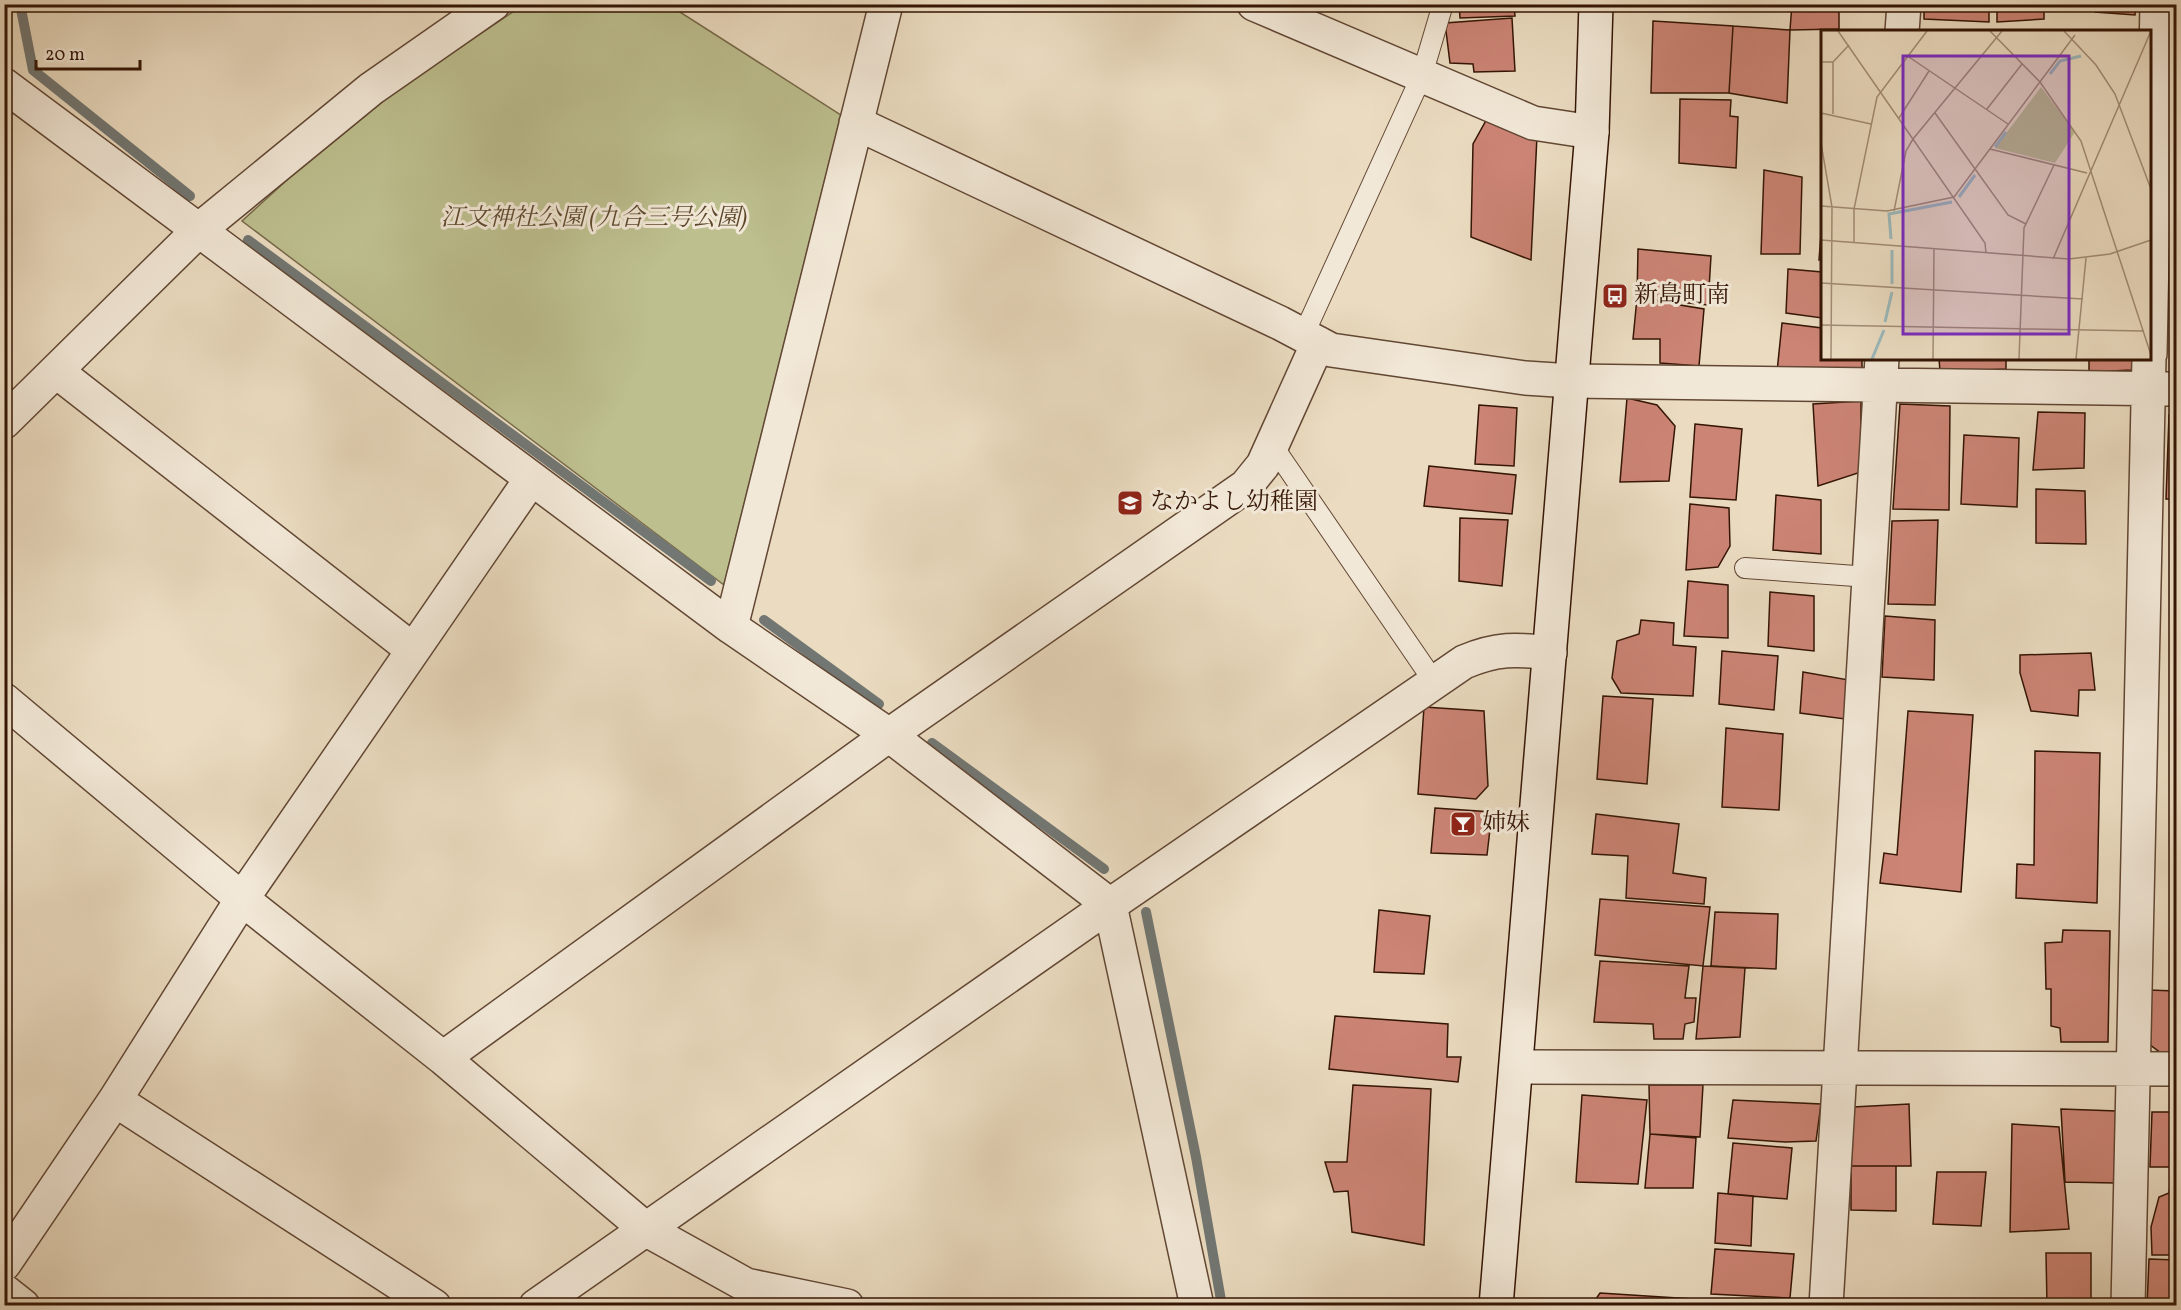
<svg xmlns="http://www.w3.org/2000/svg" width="2181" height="1310" font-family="Vollkorn,'Noto Serif JP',serif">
<rect width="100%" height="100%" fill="#ebdcc1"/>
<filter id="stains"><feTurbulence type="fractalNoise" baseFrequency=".00333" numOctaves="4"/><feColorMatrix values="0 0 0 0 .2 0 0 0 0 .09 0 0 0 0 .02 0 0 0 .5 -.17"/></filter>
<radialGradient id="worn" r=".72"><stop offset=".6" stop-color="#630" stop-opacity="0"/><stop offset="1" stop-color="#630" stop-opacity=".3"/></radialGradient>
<path fill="#bdbf8f" stroke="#786a4a" stroke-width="1.5" d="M523 5H669L841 115 724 585 242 221 287 180 398 89Z"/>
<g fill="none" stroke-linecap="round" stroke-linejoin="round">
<path stroke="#727773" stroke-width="10" d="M20 4 33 70 190 196
M248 240 711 581
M764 620 879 704
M932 743 1104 869
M1146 912 1196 1157 1222 1306"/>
</g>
<path fill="#cc8475" stroke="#341505" stroke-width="1.5" d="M1459 4H1514L1515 16 1460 18Z
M1792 4H1839V29L1790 30Z
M1924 4H1989V22L1924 19Z
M1997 4H2044V19L1997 22Z
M2096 4H2136L2135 15 2095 12Z
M2174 4H2176V50L2174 51Z
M1512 18 1515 71 1474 72 1473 64 1450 63 1445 23Z
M1653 21 1733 26 1729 93H1651Z
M1733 26 1790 30 1787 103 1729 93Z
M1680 99 1731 100 1730 116 1738 117 1736 168 1679 163Z
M2170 106H2176V175L2170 176Z
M1488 117 1537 136 1531 260 1471 237 1473 144Z
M1764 170 1802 177 1800 254H1761Z
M1822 220V260H1819Z
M1638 249 1711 256 1708 305 1637 298Z
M1788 269 1822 272V318L1786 313Z
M1637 298 1704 309 1699 366 1660 363V339H1633Z
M1782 323 1822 328V358H1862V372H1777Z
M1939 358H2006V369L1940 372Z
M2089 358H2132V370L2089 372Z
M1627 398 1657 405 1675 426 1669 481 1620 482Z
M1861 401V472L1818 486 1813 404Z
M1900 404 1950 406 1949 510 1893 509Z
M1479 405 1517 408 1514 466 1475 464Z
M2038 412 2085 413 2084 468 2033 470Z
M2176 414V499H2166L2169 415Z
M1695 424 1742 429 1736 500 1690 497Z
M1964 435 2019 438 2017 507 1961 504Z
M1429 466 1516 475 1512 514 1424 506Z
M2036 489 2085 491 2086 544 2036 543Z
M1776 495 1821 500V554L1773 550Z
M1690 504 1729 508 1730 546 1718 567 1686 570Z
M1460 518 1508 520 1502 586 1459 581Z
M1938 520 1935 605 1888 604 1892 521Z
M1688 581 1728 585V638L1684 636Z
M1770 592 1814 596V651L1768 646Z
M1885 616 1935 620 1934 680 1882 677Z
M1641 620 1674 623 1673 645 1696 647 1693 696 1621 693 1612 678 1617 641 1639 634Z
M1722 651 1778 656 1774 710 1719 704Z
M2091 653 2095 690H2079L2078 716 2031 711 2020 673V655Z
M1803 672 1849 680 1845 719 1800 713Z
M1603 696 1653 699 1647 784 1597 779Z
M1424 707 1484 711 1488 786 1476 799 1418 794Z
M1908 711 1973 715 1961 892 1880 883 1884 853 1897 855Z
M1726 728 1783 734 1779 810 1722 807Z
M2035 751 2100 753 2097 903 2016 898 2017 864 2034 865Z
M1435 808 1492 812 1487 855 1431 853Z
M1596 814 1679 824 1673 873 1706 878 1704 904 1626 898 1628 856 1592 854Z
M1600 899 1710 907 1703 966 1595 955Z
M1379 910 1430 916 1424 974 1374 972Z
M1715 912 1778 914 1776 969 1711 966Z
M2063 930 2110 931 2108 1042H2061L2060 1028 2051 1026V989H2046L2045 943 2062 942Z
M1600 961 1689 966 1685 998H1696L1694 1022 1685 1024 1683 1039H1654L1653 1024 1594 1022Z
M1703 966 1745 968 1740 1037 1696 1039Z
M2148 990 2176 991V1054L2161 1053 2149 1044Z
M1335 1016 1448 1024 1447 1057H1461L1458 1082 1329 1069Z
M1353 1085 1431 1089 1424 1245 1352 1232 1348 1191 1334 1192 1325 1162H1347Z
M1649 1085H1703L1700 1137 1650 1134Z
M1582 1095 1647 1100 1638 1184 1576 1182Z
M1733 1100 1821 1104 1816 1141 1785 1142 1728 1138Z
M1909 1104 1911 1166H1851L1853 1107Z
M2061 1109 2117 1111 2115 1183 2065 1182Z
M2152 1112H2176V1167H2150Z
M2012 1124 2059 1127 2069 1229 2010 1232Z
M1650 1134 1696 1138 1693 1188H1645Z
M1733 1143 1792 1148 1787 1199 1728 1194Z
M1851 1166H1896V1211L1851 1210Z
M2172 1171H2176V1255H2152L2151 1227 2159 1197 2169 1193Z
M1937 1172H1986L1981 1226 1933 1224Z
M1718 1193 1753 1196 1751 1246 1715 1243Z
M1715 1249 1794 1254 1790 1298 1711 1294Z
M2046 1253H2091V1306H2047Z
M2149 1259 2176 1260V1306H2147Z
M1600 1293 1724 1301 1723 1306H1591Z"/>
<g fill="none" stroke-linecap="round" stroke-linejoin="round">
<g stroke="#624734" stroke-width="22">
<path id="lane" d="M1303 336 1422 75 1443 4
M1272 445 1435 683
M1745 568 1869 577"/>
</g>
<g stroke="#624734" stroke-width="36">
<path id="street" d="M1254 4 1533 123 1592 132
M1902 32 1904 4
M4 85 731 627 889 735 1110 905 1197 1306
M856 123 1280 323 1331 350 1525 378 1572 381 2176 389
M2150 354 2157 4
M56 371 413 650
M4 422 200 229 371 89 493 4
M731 627 886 4
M4 700 242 899 443 1058 647 1230 746 1285 847 1306
M443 1058 889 735 1246 486 1263 465 1318 343
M1517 1067 2176 1069
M115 1100 434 1306
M4 1264 115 1100 242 899 531 479
M4 1291 23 1306
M536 1306 1110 905 1464 662C1497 648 1516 649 1550 653
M1826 1306 1882 358
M2128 1306 2149 358"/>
</g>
<g stroke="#341505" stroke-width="36">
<path id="secondary" d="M1496 1306 1592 132 1596 4"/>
</g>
<use href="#lane" stroke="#f2e8d7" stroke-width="20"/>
<use href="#street" stroke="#f2e8d7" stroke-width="33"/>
<use href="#secondary" stroke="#f2e8d7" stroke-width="33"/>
</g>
<defs>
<g id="bus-square" transform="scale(1.35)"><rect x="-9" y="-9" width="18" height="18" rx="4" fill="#8f2418" stroke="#f2e8d7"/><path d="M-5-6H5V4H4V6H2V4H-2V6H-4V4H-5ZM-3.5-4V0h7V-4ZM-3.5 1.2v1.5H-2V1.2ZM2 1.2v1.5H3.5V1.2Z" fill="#fff"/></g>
<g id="school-square" transform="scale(1.35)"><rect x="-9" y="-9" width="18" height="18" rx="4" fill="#8f2418" stroke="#f2e8d7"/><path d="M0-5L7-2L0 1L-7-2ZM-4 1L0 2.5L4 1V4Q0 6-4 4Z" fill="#fff"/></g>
<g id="bar-square" transform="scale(1.35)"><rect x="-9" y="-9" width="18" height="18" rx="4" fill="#8f2418" stroke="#f2e8d7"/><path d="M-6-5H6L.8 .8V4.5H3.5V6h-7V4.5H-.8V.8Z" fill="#fff"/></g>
</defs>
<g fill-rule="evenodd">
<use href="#bus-square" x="1615" y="296"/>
<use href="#school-square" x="1130" y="503"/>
<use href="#bar-square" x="1463" y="824"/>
</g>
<g text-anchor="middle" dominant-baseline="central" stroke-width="6" stroke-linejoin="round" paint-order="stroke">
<g font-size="24" font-style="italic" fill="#5d482e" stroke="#f2e8d7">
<text x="594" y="219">江文神社公園 (九合三号公園)</text>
</g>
<g font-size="24" fill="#341505" stroke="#f2e8d7" text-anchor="start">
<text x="1634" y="296">新島町南</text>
<text x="1150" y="503">なかよし幼稚園</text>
<text x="1482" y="824">姉妹</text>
</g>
</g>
<g transform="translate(1821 30)">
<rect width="330" height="330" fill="#ebdcc1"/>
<path d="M220 57 254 102 234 133 174 118Z" fill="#bdbf8f"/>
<path fill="none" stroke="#9cb9bc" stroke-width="3" d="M229 44 239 31 260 26M174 117 185 102M138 167 154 145M70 209 68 184 131 172M71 220V254M64 292 71 262M51 329 63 300"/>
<path fill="none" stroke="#a28c76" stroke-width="1.5" d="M17 1 164 213 165 223M169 1 219 52 260 111 330 325M243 1 275 35 294 64 330 159M85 25 187 94M0 32H12L28 15M12 32V84M166 79 201 34M0 83 50 94M114 83 187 185 205 194M78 88 108 41M0 113 11 177 10 329M169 119 266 143M0 176 66 181 133 167 254 5M73 181 85 121 92 109 181 1M0 210 248 229 289 224 330 210M33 212V179L56 67 106 1M232 229 330 1M0 253 262 269M0 295 323 301M112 329 113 219M198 329 203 198 233 135M255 329 265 228"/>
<path fill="#7b2cbf" fill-opacity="0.15" stroke="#7b2cbf" stroke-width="3" d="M82 26H248V304H82Z"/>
<rect width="330" height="330" fill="none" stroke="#341505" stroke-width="3"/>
</g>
<rect width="2181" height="1310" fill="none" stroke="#ebdcc1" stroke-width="24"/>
<rect x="6" y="6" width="2169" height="1298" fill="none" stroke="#341505" stroke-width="3"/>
<rect x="12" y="12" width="2157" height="1286" fill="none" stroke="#341505" stroke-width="1.5"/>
<path d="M36 60v9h104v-9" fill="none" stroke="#341505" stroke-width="3"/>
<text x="45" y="60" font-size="18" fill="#341505" stroke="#f2e8d7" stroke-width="4.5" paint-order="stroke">20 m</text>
<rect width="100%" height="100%" filter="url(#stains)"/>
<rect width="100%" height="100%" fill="url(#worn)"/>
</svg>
